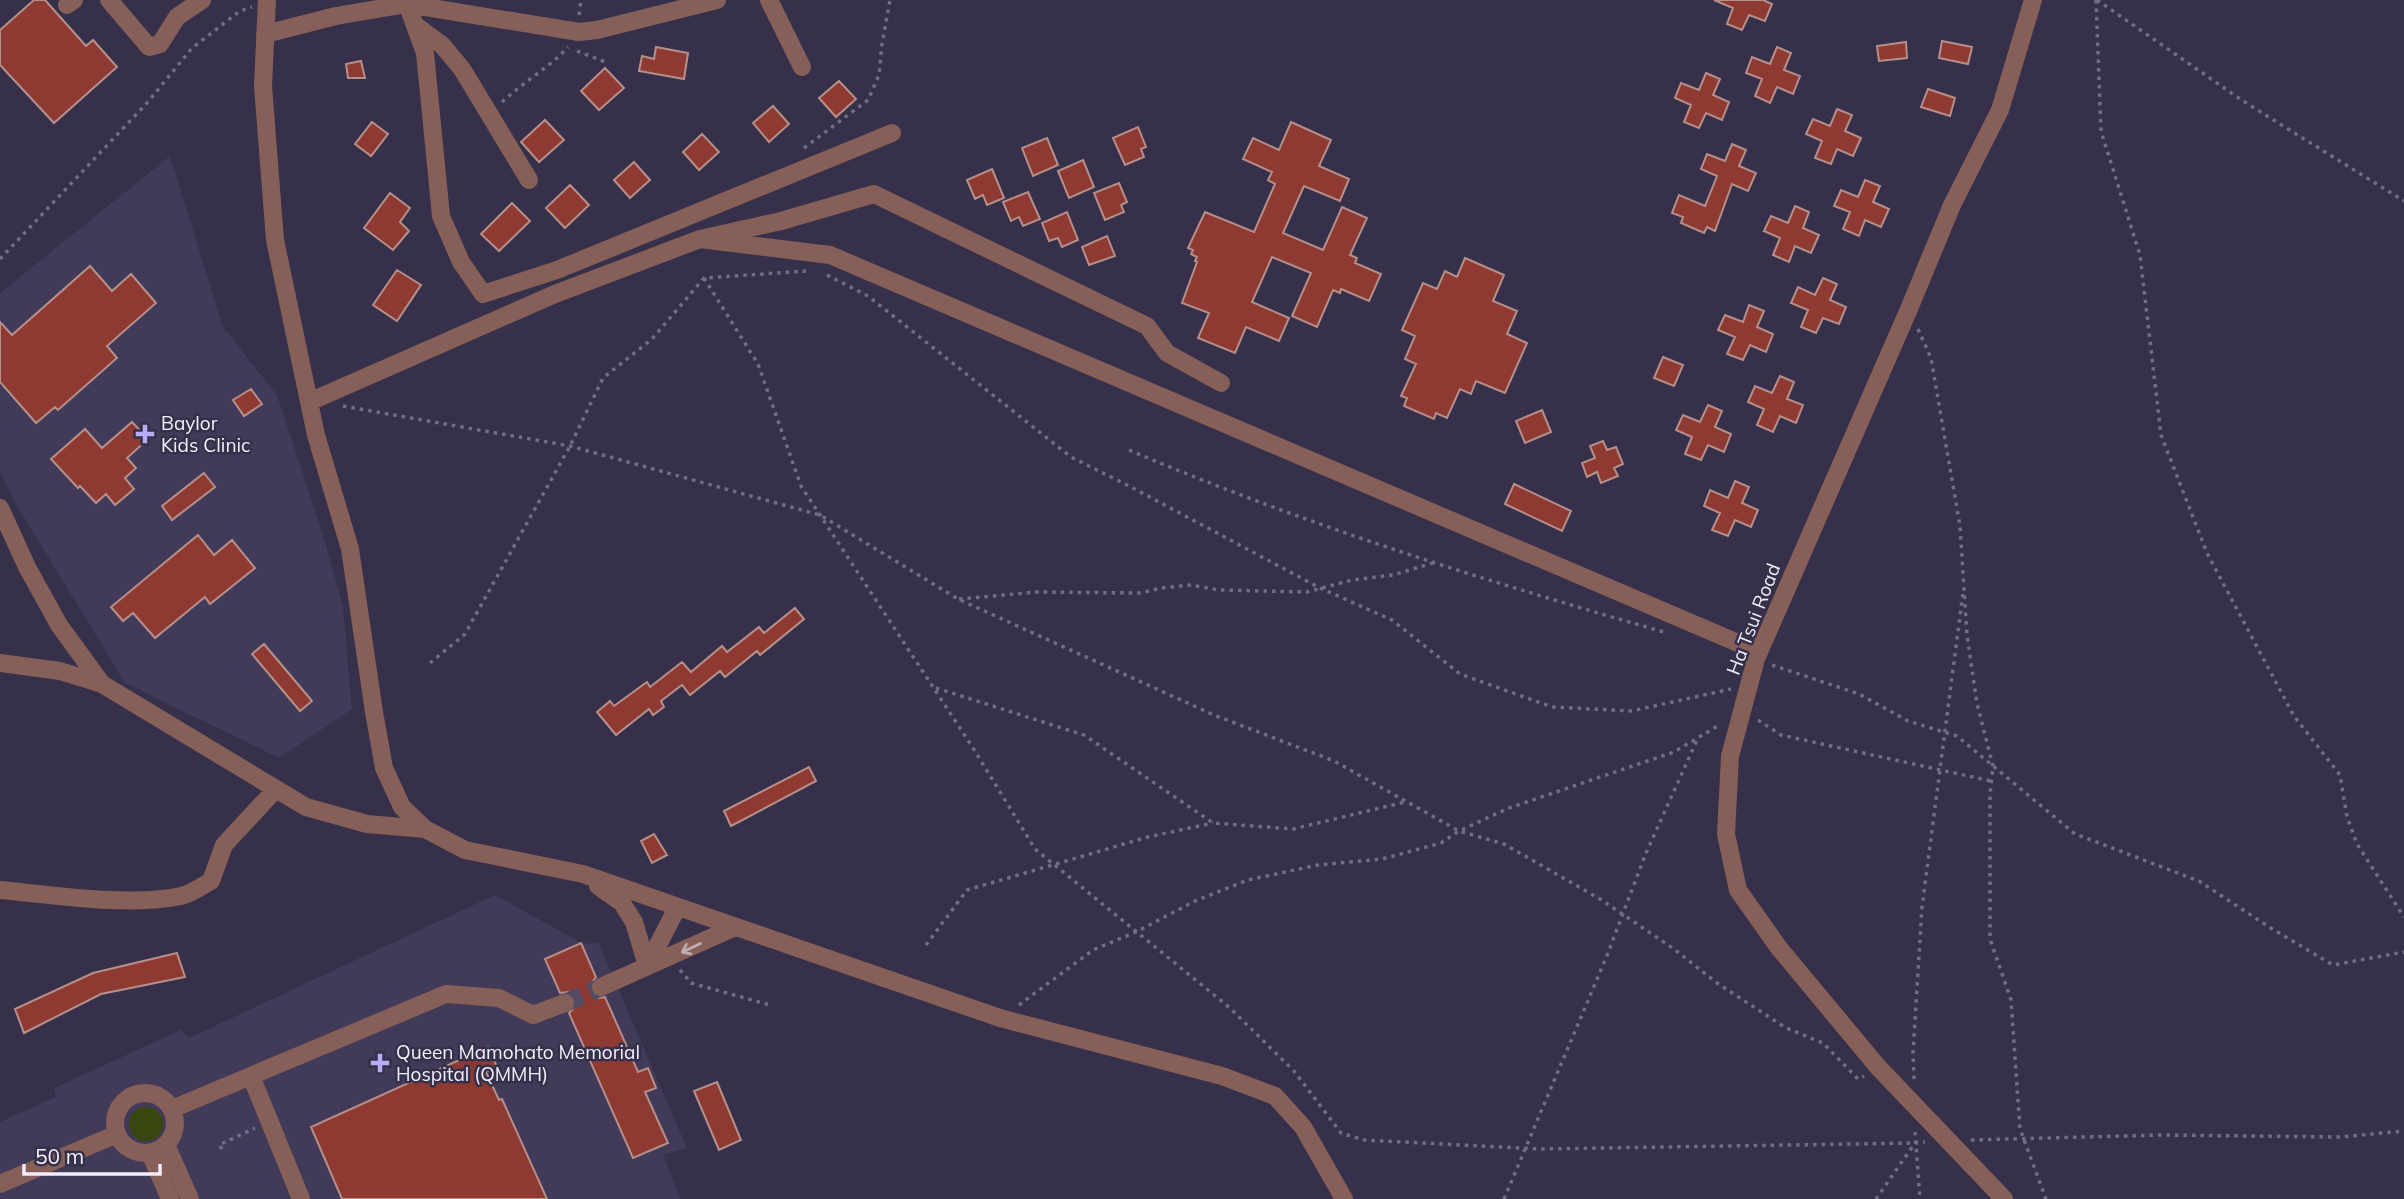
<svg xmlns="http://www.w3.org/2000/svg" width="2404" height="1199" font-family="Mulish,sans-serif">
<rect width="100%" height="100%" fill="#36304a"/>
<path fill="#423a59" d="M170 156 223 327 277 395 323 535 343 607 352 709 279 758 125 683 16 504 0 473V293Z
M495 895 584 944 598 942 687 1148 663 1155 681 1199H0V1122L56 1097 54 1088 181 1030 189 1038Z"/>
<path fill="#37470f" d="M129 1124a17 17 0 1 1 34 0a17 17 0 1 1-34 0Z"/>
<path fill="#8e3a32" stroke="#b5908a" stroke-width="2" d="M34 0H45L86 46 93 40 117 67 54 123 0 65V30Z
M1714 0H1763L1772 4 1765 21 1749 15 1742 30 1727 24 1733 8Z
M1942 41 1972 47 1968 64 1939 58Z
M1906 42 1907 58 1879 61 1877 46Z
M656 47 688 53 684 79 639 71 642 56 654 59Z
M1777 47 1791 53 1784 70 1800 76 1793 94 1777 87 1770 103 1755 96 1762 79 1746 73 1752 57 1770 64Z
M361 61 365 78H348L346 64Z
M605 68 624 88 599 110 581 91Z
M1706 73 1720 79 1713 95 1729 102 1722 120 1706 113 1699 128 1684 122 1691 105 1675 98 1681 83 1699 90Z
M839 81 856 99 836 117 819 98Z
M1928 89 1955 98 1950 116 1921 107Z
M773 106 789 124 769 142 753 123Z
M1837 109 1852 115 1845 131 1861 138 1853 156 1837 149 1831 164 1815 158 1822 141 1806 134 1813 119 1830 126Z
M545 120 564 140 539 162 521 142Z
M372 122 388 134 371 156 355 144Z
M1291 122 1331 140 1319 166 1349 179 1340 201 1304 186 1283 233 1323 250 1342 207 1367 218 1350 255 1357 258 1355 263 1381 274 1369 301 1341 289 1340 293 1333 290 1317 327 1292 316 1311 273 1272 257 1252 302 1289 318 1279 341 1246 327 1235 353 1198 338 1209 313 1182 303 1197 262 1195 261 1197 257 1191 254 1193 250 1188 248 1205 212 1254 232 1275 184 1268 180 1272 172 1243 159 1253 138 1279 150Z
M1138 127 1146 147 1141 149 1144 157 1125 165 1113 138Z
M702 134 719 152 699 170 683 152Z
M1047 138 1058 165 1033 176 1022 148Z
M1732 144 1746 150 1739 166 1756 173 1748 191 1732 184 1715 231 1707 227 1704 233 1681 223 1683 217 1672 213 1679 195 1705 206 1717 176 1701 169 1707 154 1725 161Z
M1083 160 1094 187 1069 198 1058 171Z
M634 162 650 180 630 198 614 180Z
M992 169 1004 198 987 205 983 195 975 199 967 180Z
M1865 180 1880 186 1873 202 1889 209 1881 227 1865 220 1859 236 1843 229 1850 212 1834 206 1841 190 1858 197Z
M1119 183 1127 202 1121 205 1124 212 1105 220 1094 193Z
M570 185 589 205 565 228 546 208Z
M1028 192 1040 219 1023 226 1019 217 1011 221 1003 202Z
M390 193 410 208 400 222 409 231 393 250 364 228Z
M512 203 530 221 499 251 481 234Z
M1795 206 1809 212 1803 228 1819 235 1811 253 1795 246 1789 262 1773 255 1780 238 1764 231 1771 216 1788 223Z
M1067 212 1078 240 1062 247 1058 238 1049 241 1042 223Z
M1107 236 1115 256 1089 265 1082 247Z
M1465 258 1504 275 1493 301 1517 311 1507 334 1527 343 1505 393 1476 381 1471 394 1460 389 1447 418 1436 413 1434 419 1404 406 1407 398 1401 396 1416 364 1405 359 1415 336 1402 330 1423 283 1437 289 1445 271 1457 277Z
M90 266 112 291 131 274 156 303 107 346 117 358 58 410 55 407 36 423 0 382V322L12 335Z
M397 270 421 285 397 321 373 305Z
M1823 278 1837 284 1830 300 1846 307 1839 324 1823 318 1816 333 1801 327 1808 310 1791 303 1798 287 1815 295Z
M1749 305 1764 311 1757 327 1773 334 1766 352 1750 345 1743 360 1727 354 1735 337 1718 330 1725 315 1743 322Z
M1663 357 1683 365 1674 386 1654 378Z
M1780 376 1794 382 1787 399 1803 405 1796 423 1780 416 1773 432 1757 425 1764 409 1748 402 1755 386 1772 393Z
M251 389 262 404 244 416 233 400Z
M1708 405 1722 411 1715 427 1731 434 1724 452 1708 445 1701 460 1685 454 1692 437 1676 430 1683 415 1700 422Z
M1542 410 1551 432 1525 443 1516 421Z
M132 422 148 439 127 458 136 468 125 478 134 489 115 505 106 494 96 503 80 486 78 488 51 459 85 429 102 448Z
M1603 441 1607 450 1616 447 1623 464 1614 468 1618 476 1601 483 1597 472 1587 477 1582 463 1595 458 1590 446Z
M204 473 215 487 172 520 162 506Z
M1735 481 1749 487 1742 503 1758 510 1751 527 1735 520 1728 536 1712 530 1720 513 1704 506 1710 490 1728 498Z
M1514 484 1571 511 1562 531 1505 504Z
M198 535 214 555 232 540 255 568 210 604 205 597 155 638 133 613 123 621 111 607Z
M795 608 804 619 760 655 757 651 725 677 720 671 690 695 682 685 661 701 664 707 653 715 649 709 616 735 597 712 610 701 614 706 647 682 650 687 682 662 691 672 722 646 727 652 759 627 764 633Z
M264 644 312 701 300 711 252 654Z
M809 767 816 781 731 826 724 811Z
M654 834 667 855 652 863 641 841Z
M581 943 596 977 590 985 591 992 599 998 605 997 638 1072 648 1068 656 1088 645 1092 668 1143 633 1158 569 1013 576 1006 575 998 568 992 560 993 545 959Z
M177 953 185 977 101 994 24 1033 15 1009 93 973Z
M488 1047 497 1067 486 1072 499 1100 502 1099 547 1199H342L311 1127Z
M717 1082 741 1140 719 1150 694 1091Z"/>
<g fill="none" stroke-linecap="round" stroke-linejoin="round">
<path stroke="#524d65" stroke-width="18" stroke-dasharray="18 9" stroke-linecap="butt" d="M565 1003 601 987"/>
<path stroke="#726d83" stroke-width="3.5" stroke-dasharray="3.5 5" stroke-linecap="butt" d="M2096 0 2101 131 2140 255 2161 435 2207 553 2294 716 2340 775 2347 817 2357 844 2404 917
M2097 0 2243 101 2404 201
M579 15 581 0
M577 51 606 62
M502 102C523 82 549 68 568 47
M804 148 868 100 879 75 882 44 890 0
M0 259 147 103 192 48 240 11 252 7
M827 275 868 296 1071 457 1131 487 1320 588 1392 620 1460 674 1552 707 1632 711 1731 689
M704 278 758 364 801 486 973 748 1035 849 1230 1008 1294 1071 1341 1133 1364 1140 1540 1149 1915 1143
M1918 329 1931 358 1960 526 1967 635 1977 704 1993 766 1990 795V939L2011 1000 2020 1129 2046 1199
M343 406 570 446 820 515 958 599 1214 715 1334 761 1459 831 1504 844 1600 899 1674 949 1717 983 1786 1028 1823 1043 1858 1079 1864 1076
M1129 450C1303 524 1482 580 1664 632
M959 599 1037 592 1141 593 1161 588 1191 585 1219 590 1307 592 1352 580 1393 575 1433 563
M430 663 465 634 570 446 603 378 652 339 704 278 806 271
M1772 665 1859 694 1908 721 1957 736 2075 834 2199 881 2269 927 2333 965 2404 952
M936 688 1084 735 1213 823 1293 829 1405 802
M1758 720 1781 735 1991 781
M926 945 967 890 1148 837 1213 823
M680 970 691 983 770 1005
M1019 1005 1093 950 1138 931 1195 901 1248 880 1318 865 1382 859 1441 843 1459 831 1509 808 1674 752 1721 724
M1914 1079 1913 1053 1922 907 1963 593
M1915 1132 1920 1199
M1971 1140 2161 1135 2340 1137 2404 1131
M222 1149 219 1145 255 1128
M1504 1199 1606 958 1646 853 1697 740
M1876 1199 1915 1143 1925 1142"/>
<path stroke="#855f58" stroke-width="18" d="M109 0 149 47 160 44 177 17 202 0
M267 0 263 86 275 240 316 435 350 549 374 712 384 768 402 807 425 829 465 850 583 874 1000 1018 1222 1076 1275 1096 1303 1127 1344 1199
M769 0 802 67
M407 4 425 53 441 216 461 262 483 294 557 270 892 133
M67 5 74 0
M415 25 442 45 462 69 529 180
M265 34 336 16 407 4 579 32 597 30 717 0
M700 239 830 255 1759 652
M309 402 555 294 700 239 781 221 874 194 1147 326 1167 353 1221 383
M0 508 27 567 59 625 102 684 306 807 367 824 425 829
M0 663 60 671 102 684
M598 886 622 903 634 922 647 966
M0 890C54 895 129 907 181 896 191 894 202 886 211 881L224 845 276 789
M647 966 677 908
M601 987 735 927
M251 1076 301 1199
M115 1123a30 30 0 1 1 60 0a30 30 0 1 1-60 0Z
M172 1109 446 994 499 998 533 1015 565 1003
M166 1145 190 1199
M150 1153 170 1199
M0 1184 117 1134
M2004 1199 1878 1067 1779 948 1738 890 1726 834 1730 756 1756 659 1909 309 1952 205 2000 110 2033 0"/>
</g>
<defs><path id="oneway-shaft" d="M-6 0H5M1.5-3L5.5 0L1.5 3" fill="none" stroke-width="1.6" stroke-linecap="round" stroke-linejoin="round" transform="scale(1.75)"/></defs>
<use stroke="#c0aeb2" href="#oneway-shaft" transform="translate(691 948) rotate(155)"/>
<g fill="#b6acf8" stroke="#36304a" stroke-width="2.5">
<path d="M141.5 423.5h7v7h7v7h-7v7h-7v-7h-7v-7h7z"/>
<path d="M376.5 1052.5h7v7h7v7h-7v7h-7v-7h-7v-7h7z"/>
</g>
<g text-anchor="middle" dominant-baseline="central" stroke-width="5" stroke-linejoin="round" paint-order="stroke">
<g font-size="19" fill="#f1effc" stroke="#36304a" text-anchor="start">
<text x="161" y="423">Baylor<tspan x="161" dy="22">Kids Clinic</tspan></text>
<text x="396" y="1052">Queen Mamohato Memorial<tspan x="396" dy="22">Hospital (QMMH)</tspan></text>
</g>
<g font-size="19" fill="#f1effc" stroke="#36304a">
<text transform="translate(1753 619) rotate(-69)">Ha Tsui Road</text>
</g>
</g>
<path d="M24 1164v10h136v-10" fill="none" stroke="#f1effc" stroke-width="3.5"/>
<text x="35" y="1164" font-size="21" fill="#f1effc" stroke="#36304a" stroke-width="5" paint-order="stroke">50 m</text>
</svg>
